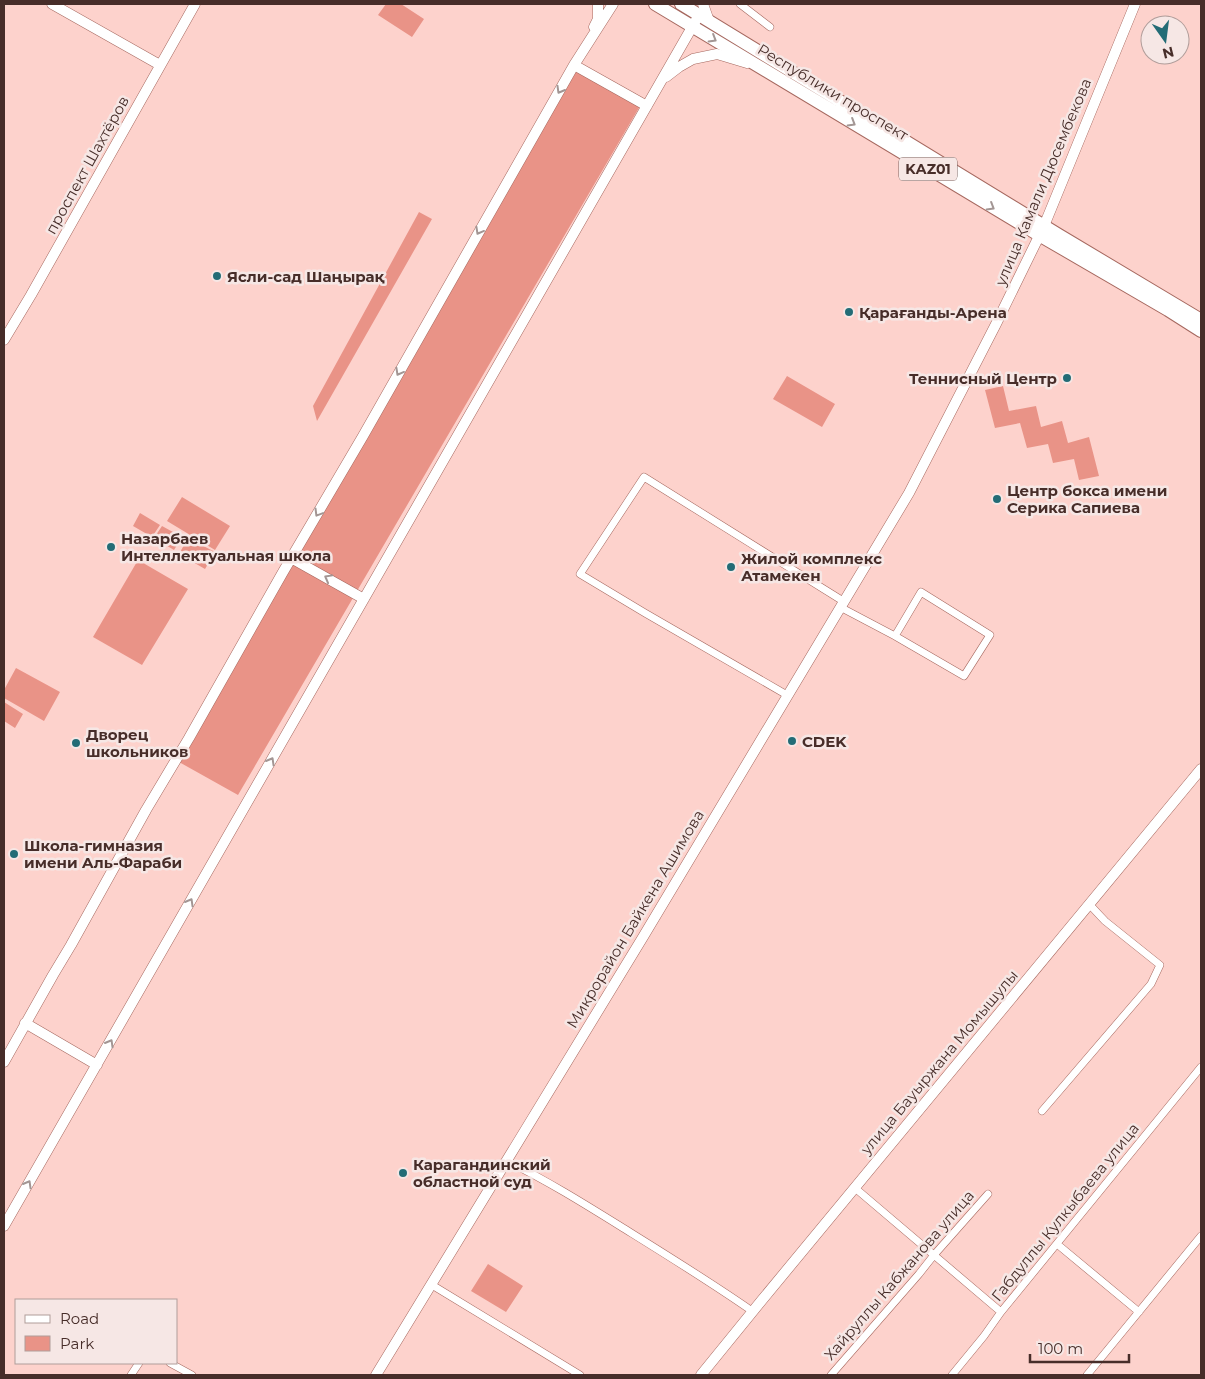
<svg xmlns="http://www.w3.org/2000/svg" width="1205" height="1379" font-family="Montserrat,sans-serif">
<rect width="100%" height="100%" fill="#fdd2cc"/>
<path fill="#e99387" d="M386 4H401L424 19 412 37 378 15Z
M578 68 640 106 238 795 179 762Z
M419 212 432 219 317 421 313 406Z
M787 376 835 404 822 427 773 399Z
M1003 386 1009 411 1036 406 1041 427 1062 421 1068 443 1089 437 1099 476 1079 480 1074 459 1053 463 1048 444 1027 448 1020 423 995 428 985 390Z
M182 497 230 526 215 550 167 521Z
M140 513 160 525 152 537 133 526Z
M162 526 182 537 174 550 154 538Z
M188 538 215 552 205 569 179 554Z
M138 560 188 589 142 665 93 637Z
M16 668 60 692 44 721 4 698V690Z
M4 702 23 714 15 728 4 721Z
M488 1264 523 1286 506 1312 471 1291Z"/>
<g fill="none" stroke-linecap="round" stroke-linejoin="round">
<g stroke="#a6685f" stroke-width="8">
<path id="street" d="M740 4 770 27
M840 607 895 636 964 676 990 635 921 592 895 636
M787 695 645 613 580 574 644 477 843 601
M1042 1111 1151 984 1160 965 1105 921 1089 904
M507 1161C546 1180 583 1203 620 1226 665 1254 709 1281 752 1311
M855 1188 1001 1312
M1057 1244 1139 1312
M432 1285 580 1375
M170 1363 192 1375
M131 1375 139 1363
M831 1375 919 1274 934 1255 988 1194
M952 1375 984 1336 1001 1312 1201 1067
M1087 1375 1201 1236"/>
</g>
<g stroke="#a6685f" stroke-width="11">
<path id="secondary" d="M52 4 160 65
M594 27 598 19V4
M574 65 647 106
M666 77 679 67 693 59 717 54 747 63
M4 340 31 295 195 4
M291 558 364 599
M25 1023 97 1065
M4 1062 53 975 71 945 146 810 189 738 283 572 363 436 574 65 613 4
M4 1226 699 15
M376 1375 643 937 909 493 996 324 1044 226 1135 4"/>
</g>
<g stroke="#a6685f" stroke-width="11">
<path id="primary" d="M703 4 709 21
M701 1375 762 1300 1201 769"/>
</g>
<g stroke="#a6685f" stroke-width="14">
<path id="highway" d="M655 4 1039 235 1168 310 1201 331
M681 4 1059 235 1201 320"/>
</g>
<use href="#street" stroke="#fff" stroke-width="7"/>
<use href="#secondary" stroke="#fff" stroke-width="10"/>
<use href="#primary" stroke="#fff" stroke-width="10"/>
<use href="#highway" stroke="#fff" stroke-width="12"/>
</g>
<defs><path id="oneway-chevron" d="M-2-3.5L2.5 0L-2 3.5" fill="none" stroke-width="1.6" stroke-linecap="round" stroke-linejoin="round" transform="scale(1.25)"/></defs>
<g stroke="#a39694">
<use href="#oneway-chevron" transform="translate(713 39) rotate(31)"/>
<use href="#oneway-chevron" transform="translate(560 90) rotate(120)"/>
<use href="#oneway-chevron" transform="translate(852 123) rotate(31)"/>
<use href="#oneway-chevron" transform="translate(991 207) rotate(31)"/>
<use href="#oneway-chevron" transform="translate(479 231) rotate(119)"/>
<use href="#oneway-chevron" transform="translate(399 372) rotate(119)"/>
<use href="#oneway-chevron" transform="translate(318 513) rotate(121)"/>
<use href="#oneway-chevron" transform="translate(328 578) rotate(-151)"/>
<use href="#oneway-chevron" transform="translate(271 761) rotate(-60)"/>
<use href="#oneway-chevron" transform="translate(190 902) rotate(-60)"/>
<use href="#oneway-chevron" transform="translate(110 1043) rotate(-60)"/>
<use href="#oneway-chevron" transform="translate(28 1184) rotate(-60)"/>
</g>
<g fill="#236c76" stroke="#f6e7e5" stroke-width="2">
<circle cx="217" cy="276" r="5"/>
<circle cx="849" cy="312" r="5"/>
<circle cx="1067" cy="378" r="5"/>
<circle cx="997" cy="499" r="5"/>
<circle cx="111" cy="547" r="5"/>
<circle cx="731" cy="567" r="5"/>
<circle cx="792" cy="741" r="5"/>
<circle cx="76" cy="743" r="5"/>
<circle cx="14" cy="854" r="5"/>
<circle cx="403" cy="1173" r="5"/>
</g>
<g text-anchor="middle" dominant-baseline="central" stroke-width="5" stroke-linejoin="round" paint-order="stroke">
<rect fill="#f6e7e5" stroke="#7c6561" stroke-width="1" x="899" y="157.5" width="58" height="23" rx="4"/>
<g font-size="14" font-weight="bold" fill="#472d29">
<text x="928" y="169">KАZ01</text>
</g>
<g font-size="15" fill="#472d29" stroke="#f6e7e5">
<text transform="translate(833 92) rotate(31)">Республики проспект</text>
<text transform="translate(87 165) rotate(-61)">проспект Шахтёров</text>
<text transform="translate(1043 182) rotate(-67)">улица Камали Дюсембекова</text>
<text transform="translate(635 919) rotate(-59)">Микрорайон Байкена Ашимова</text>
<text transform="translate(939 1062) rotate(-50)">улица Бауыржана Момышулы</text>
<text transform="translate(1065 1212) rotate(-51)">Габдуллы Кулкыбаева улица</text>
<text transform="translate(899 1275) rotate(-49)">Хайруллы Кабжанова улица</text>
</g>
<g font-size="15" font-weight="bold" fill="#472d29" stroke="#f6e7e5" text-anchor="start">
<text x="227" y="276">Ясли-сад Шаңырақ</text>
<text x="859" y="312">Қарағанды-Арена</text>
<text x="1057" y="378" text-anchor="end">Теннисный Центр</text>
<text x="1007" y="490">Центр бокса имени<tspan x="1007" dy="17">Серика Сапиева</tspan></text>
<text x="121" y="538">Назарбаев<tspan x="121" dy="17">Интеллектуальная школа</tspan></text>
<text x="741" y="558">Жилой комплекс<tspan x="741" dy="17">Атамекен</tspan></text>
<text x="86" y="734">Дворец<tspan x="86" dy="17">школьников</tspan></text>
<text x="802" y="741">CDEK</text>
<text x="24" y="845">Школа-гимназия<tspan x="24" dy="17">имени Аль-Фараби</tspan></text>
<text x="413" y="1164">Карагандинский<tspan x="413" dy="17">областной суд</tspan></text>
</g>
</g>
<rect width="1205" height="1379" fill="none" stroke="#472d29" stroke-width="10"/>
<rect x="15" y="1299" width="162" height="65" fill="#f6e7e5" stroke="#b09d9a"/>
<rect x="25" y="1315" width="25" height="8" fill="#ffffff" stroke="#b09d9a"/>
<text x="60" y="1324" font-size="15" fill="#472d29">Road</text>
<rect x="25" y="1336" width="25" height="15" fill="#e99387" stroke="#b09d9a"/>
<text x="60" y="1349" font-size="15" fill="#472d29">Park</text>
<g transform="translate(1165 40) rotate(166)"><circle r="24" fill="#f6e7e5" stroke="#b09d9a"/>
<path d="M0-4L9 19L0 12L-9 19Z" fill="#236c76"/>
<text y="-8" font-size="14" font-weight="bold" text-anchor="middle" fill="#472d29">N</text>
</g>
<path d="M1030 1354v8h99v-8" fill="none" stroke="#472d29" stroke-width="2.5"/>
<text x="1038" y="1354" font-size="15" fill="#472d29" stroke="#f6e7e5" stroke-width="4" paint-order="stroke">100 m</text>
</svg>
